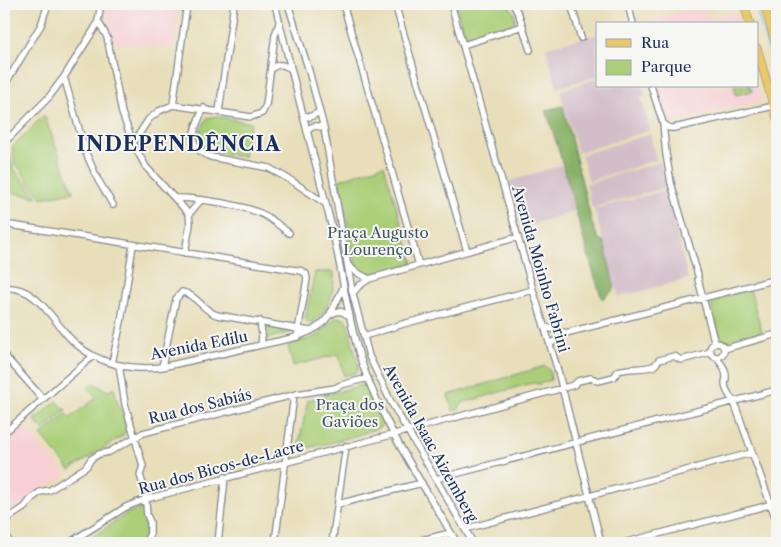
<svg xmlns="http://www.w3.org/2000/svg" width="781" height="547" font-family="'Libre Caslon Text',serif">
<rect width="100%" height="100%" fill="#f6f6f2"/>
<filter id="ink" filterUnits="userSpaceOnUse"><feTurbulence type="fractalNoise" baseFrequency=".02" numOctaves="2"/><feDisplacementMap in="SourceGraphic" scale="10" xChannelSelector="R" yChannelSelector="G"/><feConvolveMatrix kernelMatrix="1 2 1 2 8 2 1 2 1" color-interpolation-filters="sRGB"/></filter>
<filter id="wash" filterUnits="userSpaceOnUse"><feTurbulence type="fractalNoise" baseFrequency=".0096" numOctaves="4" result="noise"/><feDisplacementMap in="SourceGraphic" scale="20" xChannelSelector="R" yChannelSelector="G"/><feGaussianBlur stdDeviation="1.12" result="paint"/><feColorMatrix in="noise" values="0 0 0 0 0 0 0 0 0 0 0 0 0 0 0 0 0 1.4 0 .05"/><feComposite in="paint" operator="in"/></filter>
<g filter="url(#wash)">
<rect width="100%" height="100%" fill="#e8deb9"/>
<path fill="#f7cfd4" d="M105 4H179L174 48 112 43Z
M704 5 707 19 736 12 740 24H645V22Z
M757 83 762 100 760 102 673 122 667 120 664 116 656 86H757Z
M22 424 66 475 4 515V440Z"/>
<path fill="#d2bdc8" d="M597 34V76L557 88 546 47Z
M597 78V86H642L645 96 641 98 650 130 578 153 560 91Z
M650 134 656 160 589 181 581 155Z
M660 162 667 187 592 208 586 184Z
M562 165 575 211 524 227 510 181Z
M667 190 688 279 619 297 594 209Z"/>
<path fill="#abcf78" stroke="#637f6b" d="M455 4H507L514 12 515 23 465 36Z
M769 4H777V32Z
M734 86H750L752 91 736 95Z
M44 115 73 192 42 198 30 185 22 171 15 164 12 147Z
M216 116 251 123 245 142 244 157 206 151 200 145 197 137 207 118Z
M7 150 14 169 37 197 10 192 4 217V153Z
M384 165 413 263 370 274 357 269 339 180Z
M315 272H334C335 291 328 314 310 324L305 319Z
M750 290 762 332 727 341 720 339 710 300Z
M339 317 347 320 358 364V370L356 373 344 376 339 354 293 366 288 346C297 341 308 341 318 335 325 330 330 319 339 317Z
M267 325 290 329 291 331 288 333 266 339Z
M545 366 550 370 551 380 539 384 532 383 462 403 458 410 453 411 448 395Z
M94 383 108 391 114 388 118 404 128 427 122 436 70 470 41 435 66 414 70 418 96 398 88 388Z
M362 385 366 387 383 424C378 432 321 445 308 448L299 443 308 400Z
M57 401 66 410 43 430 34 420Z
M146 507 145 543H84L129 512Z"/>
<path fill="#88b268" stroke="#527063" d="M563 106 592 223 598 238 604 242 615 289 602 299C581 237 567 172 546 110Z"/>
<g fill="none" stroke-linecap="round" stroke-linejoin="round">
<path stroke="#79aee7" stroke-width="2" d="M755 4 777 80"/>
</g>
</g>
<g filter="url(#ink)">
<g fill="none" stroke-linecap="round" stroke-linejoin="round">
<g stroke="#82868c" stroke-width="8">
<path id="minor" d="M275 4C292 75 311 145 329 216 343 269 347 326 367 377 390 436 426 489 457 543
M288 4 309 71 324 128 352 291 369 356 391 402 473 543
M343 4 419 265
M395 4 467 251
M451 4 533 290 558 371 601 543
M513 4 519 15 530 50
M571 4 581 38
M628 4 633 24
M98 21 107 37 122 113 133 143 146 167 189 214 190 224 185 253
M463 45 523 26
M271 69C279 63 283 64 291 69
M64 77 86 153 98 180 113 205
M4 86 41 25 48 4
M651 86 663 123 666 154 671 183 698 275
M173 105 187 4
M204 108C194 128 184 147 211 157L269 168 292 181 326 204
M219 111 234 4
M303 115 310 117 319 112
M663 123 669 128H674L774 106
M307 132C311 125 317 125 324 128
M4 143 49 97 64 77 95 28 98 21 101 4
M133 143 149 119 159 111 173 105 251 117 262 113 266 105 275 35 279 23
M176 198C198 198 245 205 264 215 273 220 281 227 289 233
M189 214 201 200
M4 224 302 271 306 274 307 279 297 337
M348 265 356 272 369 279
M698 279 715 344
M4 288C38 284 54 325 76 344 99 364 132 371 162 367L297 337C303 334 310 332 316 328 330 320 336 302 343 288
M353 293 359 286 369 279 518 237
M330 315C338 309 343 311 350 317
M260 321 262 335 261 345
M545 327 566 333
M364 336 403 324 533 290
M710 350a7 7 0 1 1 14 0a7 7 0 1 1-14 0Z
M550 344 566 333 777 279
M724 349 777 334
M4 355 43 399
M717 357C719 363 724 365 725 371 727 377 726 378 725 383 725 390 730 397 734 402L777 522
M112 363 121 322 133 245
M119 365 125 404 143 466 140 475 145 491 147 515 150 522V533L146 543
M162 367 176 299 182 292C196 294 203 311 217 315L310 331
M4 433 93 356
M436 479 777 390
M338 504 422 483
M4 521 25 507 31 499 40 492 50 490 86 467 91 459 99 454 109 452 143 433 297 394 335 388 341 385 368 378
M465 529 751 453
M4 533 10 543
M69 543 126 507 146 499 395 434 574 385 578 381 591 378 598 381 614 377 618 371C632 367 641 370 654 366L659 360 674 356 681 360 711 352
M218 543 225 477
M275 543 294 395
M332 543 346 446
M409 543 451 533
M623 543 777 503"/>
</g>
<g stroke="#82868c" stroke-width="9">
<path id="major" d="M744 4 750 24
M764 4 777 47
M757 48 777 118"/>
</g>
<use href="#minor" stroke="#fff" stroke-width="5.5"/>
<use href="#major" stroke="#eac769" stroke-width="8"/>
</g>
</g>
<g text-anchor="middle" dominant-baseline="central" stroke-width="4" stroke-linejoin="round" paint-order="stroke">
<g font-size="15" fill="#3f5764" stroke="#f6f6f2">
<text x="378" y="232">Praça Augusto<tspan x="378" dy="17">Lourenço</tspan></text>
<text x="350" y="404">Praça dos<tspan x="350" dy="17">Gaviões</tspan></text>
</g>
<g font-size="15" fill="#1b2f5e" stroke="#f6f6f2">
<text transform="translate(541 269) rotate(74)">Avenida Moinho Fabrini</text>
<text transform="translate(199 345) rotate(-11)">Avenida Edilu</text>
<text transform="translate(200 406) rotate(-14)">Rua dos Sabiás</text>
<text transform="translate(431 443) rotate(61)">Avenida Isaac Aizemberg</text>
<text transform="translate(221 467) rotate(-15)">Rua dos Bicos-de-Lacre</text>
</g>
<g font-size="20" font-weight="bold" letter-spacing="1" fill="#1b2f5e" stroke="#f6f6f2">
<text x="179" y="144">INDEPENDÊNCIA</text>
</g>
</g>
<rect width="781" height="547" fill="none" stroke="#f6f6f2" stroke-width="20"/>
<rect x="596" y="22" width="162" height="65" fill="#f6f6f2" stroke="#9ea6b7"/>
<rect x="606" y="39" width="25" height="8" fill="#eac769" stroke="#9ea6b7"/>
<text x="641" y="48" font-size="15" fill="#1b2f5e">Rua</text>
<rect x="606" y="60" width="25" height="15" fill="#abcf78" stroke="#9ea6b7"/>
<text x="641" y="72" font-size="15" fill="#1b2f5e">Parque</text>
</svg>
